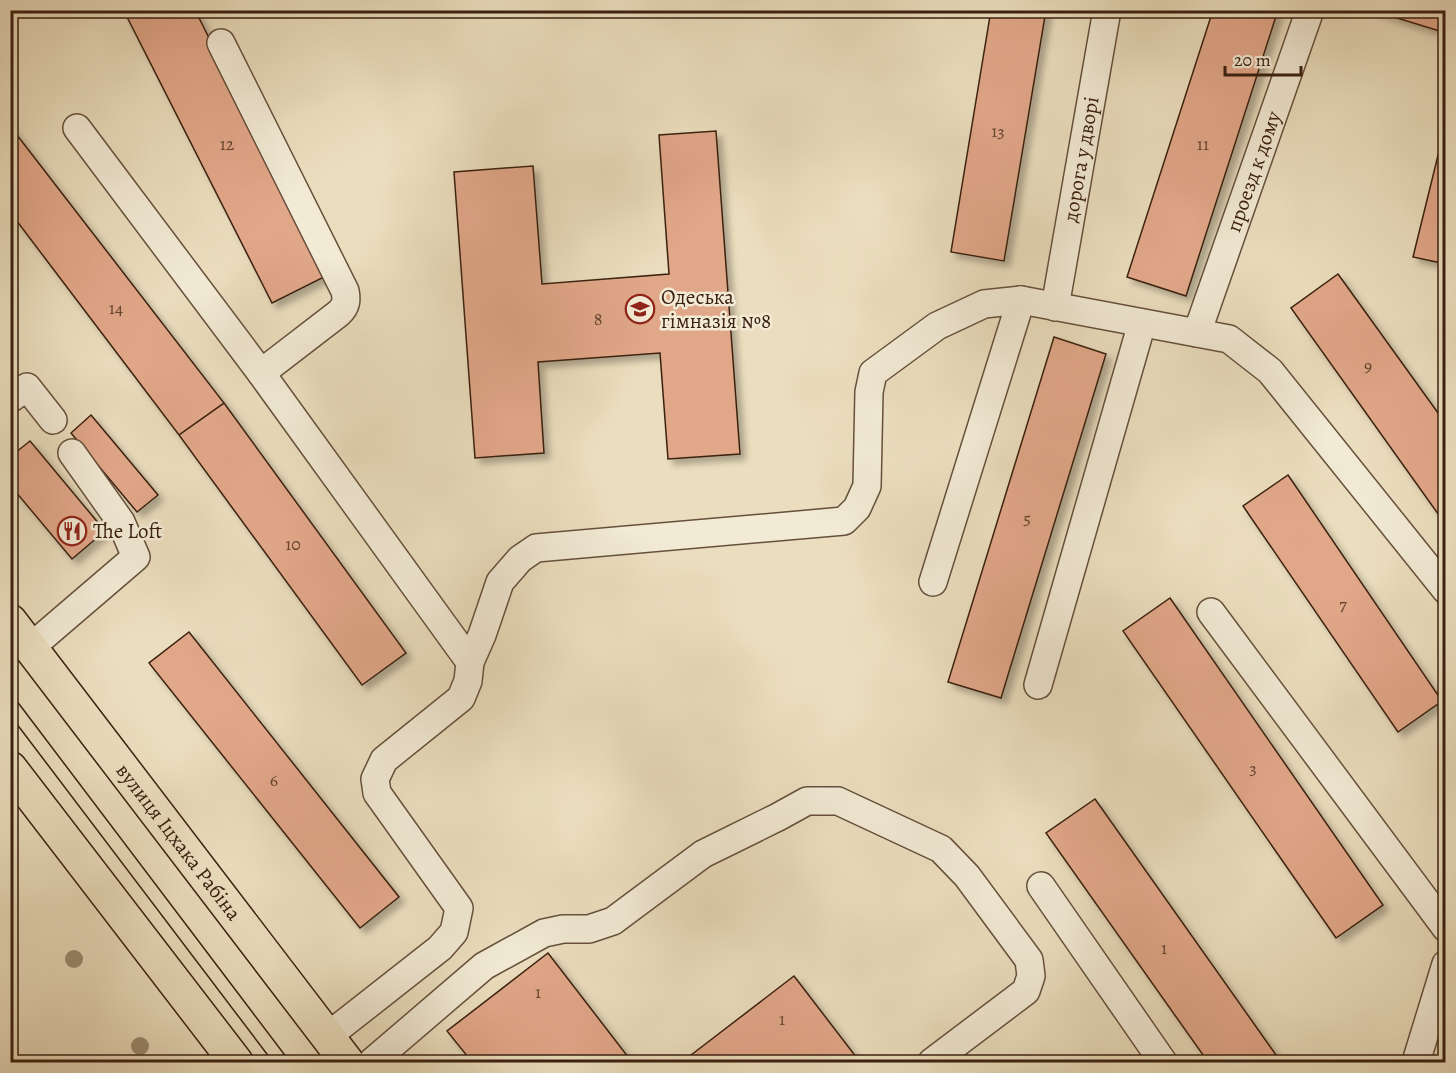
<svg xmlns="http://www.w3.org/2000/svg" width="1456" height="1073" font-family="Alegreya,serif">
<defs>
<filter id="shadow"><feDropShadow dx="5.5" dy="5.5" stdDeviation="3" flood-color="#0004"/></filter>
</defs>
<rect width="100%" height="100%" fill="#ebdebe"/>
<filter id="stains"><feTurbulence type="fractalNoise" baseFrequency=".00333" numOctaves="4"/><feColorMatrix values="0 0 0 0 .2 0 0 0 0 .09 0 0 0 0 .02 0 0 0 .5 -.17"/></filter>
<radialGradient id="worn" r=".72"><stop offset=".6" stop-color="#630" stop-opacity="0"/><stop offset="1" stop-color="#630" stop-opacity=".3"/></radialGradient>
<path fill="#e1a789" stroke="#3a2010" stroke-width="1.5" filter="url(#shadow)" d="M130 10H195L328 275 272 303 125 13Z
M991 10H1046L1004 261 951 252Z
M1213 10H1278L1186 296 1127 277Z
M1371 10H1446V33Z
M10 126 224 403 179 435 10 212Z
M716 131 740 454 668 459 660 353 538 362 544 453 475 458 454 172 533 166 542 284 669 274 659 135Z
M1443 135H1446V264L1413 257Z
M1338 274 1446 424V525L1291 308Z
M1054 337 1106 354 1001 698 948 682Z
M224 403 406 653 362 685 179 435Z
M91 415 158 495 137 512 71 433Z
M30 441 105 531 72 559 10 485V457Z
M1288 475 1442 701 1398 732 1243 506Z
M1170 598 1383 905 1336 938 1123 631Z
M189 632 399 897 360 928 149 663Z
M1095 799 1281 1062H1208L1046 833Z
M548 953 632 1062H472L447 1031Z
M794 976 860 1062H682Z"/>
<g fill="none" stroke-linecap="round" stroke-linejoin="round">
<g stroke="#66503c" stroke-width="30">
<g id="minor">
<path d="M221 43 345 291C347 301 346 306 339 313L261 373"/>
<path d="M77 128 261 373 470 662"/>
<path id="s1" d="M1055 307 1107 10"/>
<path id="s2" d="M1197 333 1310 10"/>
<path d="M10 399 27 387 53 420"/>
<path d="M933 582 1021 300"/>
<path d="M1211 612 1446 928"/>
<path d="M31 647 136 557 121 522 72 453"/>
<path d="M1038 685 1142 323"/>
<path d="M1041 886 1163 1062"/>
<path d="M328 1036 440 948 454 932 459 908 377 793 375 779 384 760 461 698 468 681 470 662 482 635 500 582 520 559 536 548 844 521 857 508 867 486 869 392 873 373 937 326 984 304 1021 300 1229 339 1270 371 1446 590"/>
<path d="M372 1062 484 966 544 933 563 929H589L613 921 703 854 778 817 807 801H838L941 849 967 876 1029 960 1031 976 1026 991 932 1062"/>
<path d="M1416 1062 1446 964"/>
</g>
</g>
<g stroke="#3a2010" stroke-width="36">
<g id="major">
<path id="s3" d="M10 621 347 1062"/>
<path d="M10 768 236 1062"/>
</g>
</g>
<use href="#minor" stroke="#f2ead5" stroke-width="27"/>
<use href="#major" stroke="#ebdebe" stroke-width="33"/>
<path stroke="#3a2010" stroke-width="1.5" d="M10 692 290 1062
M10 715 273 1062"/>
</g>
<g fill="#9b8c70">
<circle cx="74" cy="959" r="9"/>
<circle cx="140" cy="1046" r="9"/>
</g>
<defs>
<g id="school-ring" transform="scale(1.5)"><circle r="9.5" fill="#f2ead5" stroke="#8f2418" stroke-width="1.5"/><path d="M0-5L7-2L0 1L-7-2ZM-4 1L0 2.5L4 1V4Q0 6-4 4Z" fill="#8f2418"/></g>
<g id="restaurant-ring" transform="scale(1.5)"><circle r="9.5" fill="#f2ead5" stroke="#8f2418" stroke-width="1.5"/><path d="M-5-6h1v4h1v-4h1v4h1v-4h1v5L-1.5 .5V6h-2V.5L-5-1ZM5-6V6H3V1.5H1.5Q1.5-4 5-6Z" fill="#8f2418"/></g>
</defs>
<g fill-rule="evenodd">
<use href="#school-ring" x="640" y="309"/>
<use href="#restaurant-ring" x="72" y="531"/>
</g>
<g text-anchor="middle" dominant-baseline="central" stroke-width="5" stroke-linejoin="round" paint-order="stroke">
<g font-size="18" fill="#64422e">
<text x="998" y="131">13</text>
<text x="227" y="144">12</text>
<text x="1203" y="144">11</text>
<text x="116" y="308">14</text>
<text x="598" y="319">8</text>
<text x="1368" y="366">9</text>
<text x="1027" y="518">5</text>
<text x="293" y="544">10</text>
<text x="1343" y="604">7</text>
<text x="1253" y="768">3</text>
<text x="274" y="780">6</text>
<text x="1164" y="948">1</text>
<text x="538" y="992">1</text>
<text x="782" y="1019">1</text>
</g>
<g font-size="21" fill="#3a2010" stroke="#f2ead5">
<text stroke="none"><textPath href="#s1" startOffset="150">дорога у дворі</textPath></text>
<text stroke="none"><textPath href="#s2" startOffset="171">проезд к дому</textPath></text>
<text stroke="none"><textPath href="#s3" startOffset="278">вулиця Іцхака Рабіна</textPath></text>
</g>
<g font-size="21" fill="#3a2010" stroke="#f2ead5" text-anchor="start">
<text x="661" y="297">Одеська<tspan x="661" dy="24">гімназія №8</tspan></text>
<text x="93" y="531">The Loft</text>
</g>
</g>
<rect width="1456" height="1073" fill="none" stroke="#ebdebe" stroke-width="36"/>
<rect x="12" y="12" width="1432" height="1049" fill="none" stroke="#3a2010" stroke-width="3"/>
<rect x="18" y="18" width="1420" height="1037" fill="none" stroke="#3a2010" stroke-width="1.5"/>
<path d="M1225 66v9h76v-9" fill="none" stroke="#3a2010" stroke-width="3"/>
<text x="1234" y="66" font-size="18" fill="#3a2010" stroke="#f2ead5" stroke-width="4.5" paint-order="stroke">20 m</text>
<rect width="100%" height="100%" filter="url(#stains)"/>
<rect width="100%" height="100%" fill="url(#worn)"/>
</svg>
